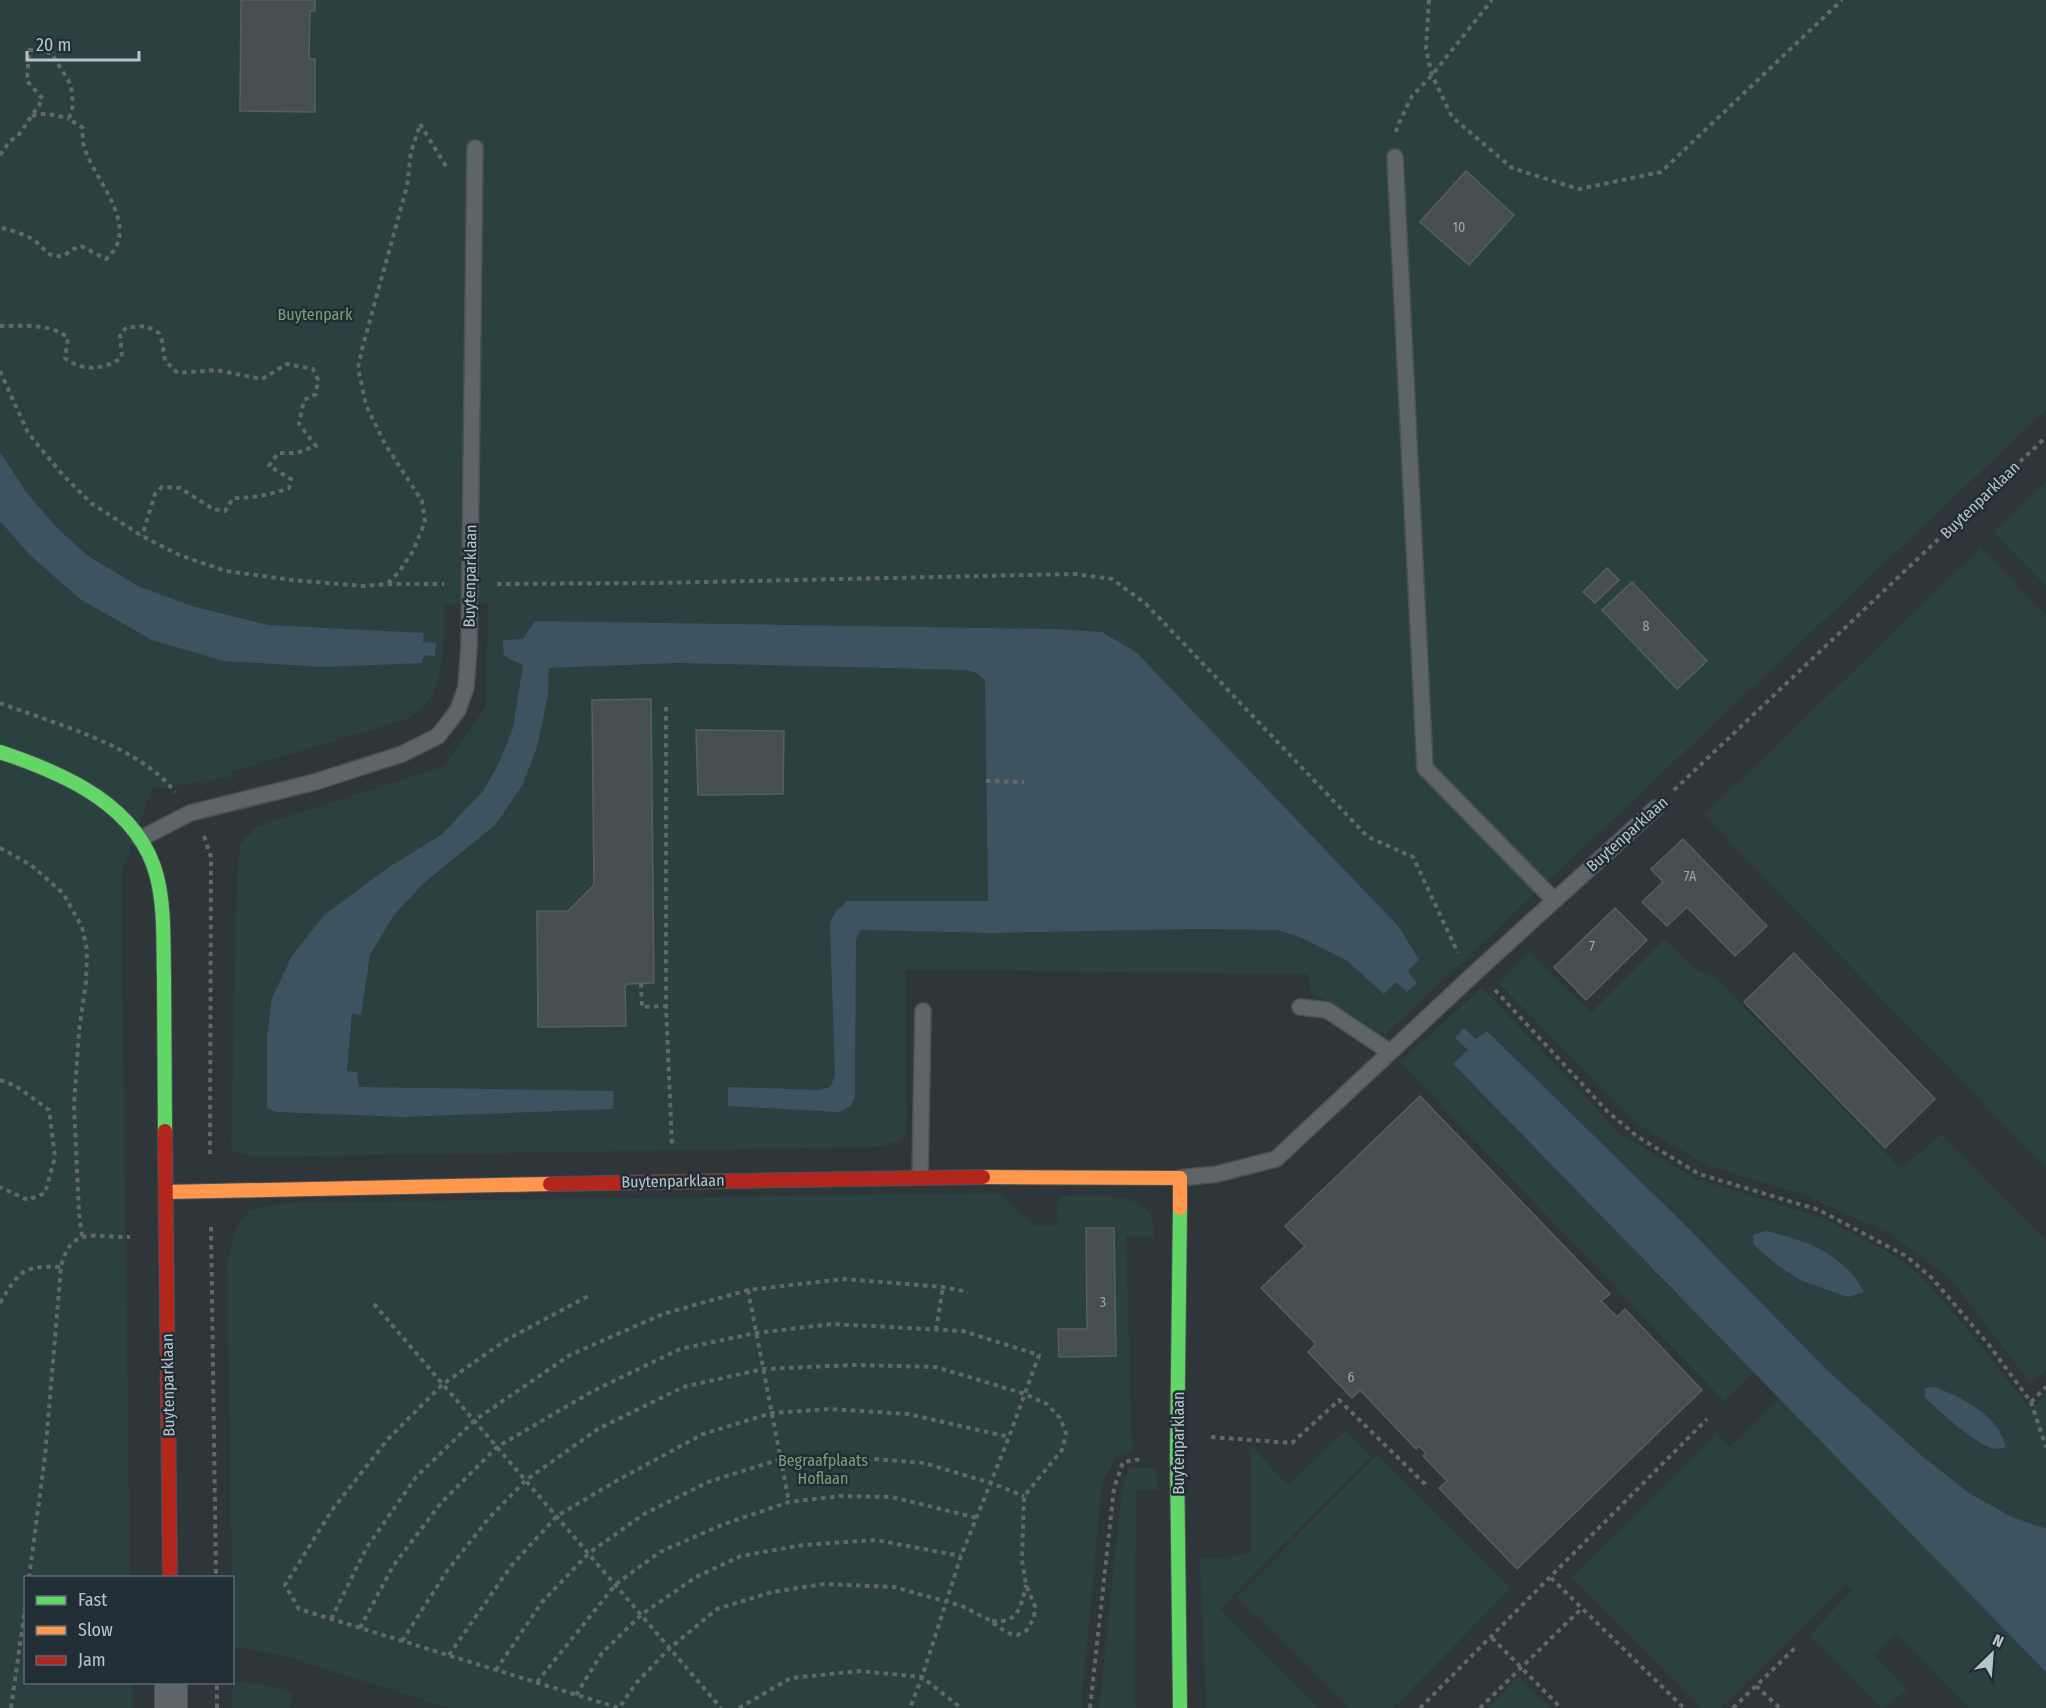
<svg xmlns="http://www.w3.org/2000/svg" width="2046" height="1708" font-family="'Fira Sans Condensed',sans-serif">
<rect width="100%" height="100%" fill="#2e363a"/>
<path fill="#2b413f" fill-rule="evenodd" d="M0 0H2046V410L1386 1034 1378 1032 1331 1002 1311 993 1308 974 905 970 907 1134 901 1140 879 1147 254 1157 231 1150 237 876 240 844 258 826 445 766 486 706 488 603 444 604C444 634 446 685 422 708 418 712 412 715 407 719L233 771 229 777 162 788 153 787 121 874 130 1577 26 1578V1682L132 1683V1708H0ZM535 621 1058 629 1102 632 1136 653 1400 928 1412 947 1408 971 1417 983 1407 992 1396 982 1384 994 1346 960 1302 938 1278 930 1198 929 991 933 861 930 856 939 855 1097 851 1106 819 1090 830 1087 835 1076 836 911 847 902 988 901 985 681 977 673 966 670 677 663 549 668 548 695 537 746 523 784 465 851 423 884 394 915 370 955 361 1015 353 1014 347 1071 358 1087 614 1091 613 1109 403 1117 277 1112 267 1107 389 867 441 835 483 791 499 763 513 728 524 664 504 656 523 639Z
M2046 482V586L1994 533Z
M1981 548 2046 615V1168L1704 815Z
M1665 939 1694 969 1717 979 1901 1169 1942 1134 2046 1241V1370L2031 1384 1951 1279 1892 1235 1802 1194 1709 1166 1635 1123 1498 982 1529 952 1591 1013Z
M1482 988 1620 1134 1693 1178 1823 1218 1890 1253 1920 1275 1968 1330 2031 1410 2046 1395V1528L2040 1527 2012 1517 1969 1493 1922 1456 1827 1370 1682 1222 1487 1031 1476 1040 1464 1028 1468 1050 1453 1065 1754 1373 1724 1401 1400 1062Z
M1000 1193 1033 1225H1058L1057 1204 1061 1196C1084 1196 1137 1191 1150 1214 1154 1221 1154 1229 1154 1237L1126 1236 1132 1450 1116 1457 1102 1483 1081 1708H449L278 1654 233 1647 227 1262 236 1228 250 1210 282 1203Z
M1779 1397 2046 1672V1708H1969L1896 1632 1874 1655 1907 1690 1882 1708 1810 1635 1852 1590 1847 1584 1721 1708H1701L1572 1578 1717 1434 1730 1447Z
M1345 1431 1371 1456 1220 1609 1318 1708H1206L1200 1558H1223L1251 1552V1446L1288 1485Z
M1377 1455 1511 1588 1393 1708H1349L1237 1597Z
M1129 1468H1156L1158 1490H1136L1134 1706 1142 1708H1099L1122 1489Z
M1518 1677 1549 1708H1488Z
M233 1681 267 1685 293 1694 290 1708H232Z"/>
<path fill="#3c5462" d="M0 452 26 492 57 528 88 556 138 586 192 606 268 625 424 633 423 642 436 643 435 656 424 655 422 663 324 667 224 661 152 640 80 599 30 555 0 521Z
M535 621 1058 629 1102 632 1136 652 1400 928 1419 960 1408 971 1417 983 1407 992 1396 982 1384 994 1346 960 1302 938 1278 930 1198 929 991 933 861 930 856 939 855 1097 851 1106 839 1112 728 1106V1087L819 1090 830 1087 835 1076 830 923 836 911 847 901H988L985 681 977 673 966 670 677 663 549 668 548 695 537 747 523 784 496 824 423 884 394 915 370 955 361 1015 352 1014 347 1071 357 1072 359 1087 614 1091 613 1109 403 1117 277 1112 267 1108V1038L272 998 292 956 324 915 389 867 441 835 483 791 499 763 513 728 523 665 504 656 503 640 523 639Z
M1464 1028 1476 1039 1487 1031 1682 1222 1827 1370 1922 1456 1969 1493 2012 1517 2040 1527 2046 1528V1672L1453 1064 1468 1050 1455 1038Z
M1766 1231C1807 1241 1843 1253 1864 1292L1848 1297 1802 1281 1777 1265 1754 1245 1753 1235Z
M1935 1387C1963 1398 1998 1415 2006 1447 2002 1448 1999 1449 1996 1449 1978 1447 1938 1411 1925 1397V1388Z"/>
<path fill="#474e52" stroke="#565e61" stroke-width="1.5" d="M241 0H315V11H310L309 59H315V112L240 111Z
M1466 171 1514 215 1469 265 1420 222Z
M1607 568 1619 580 1595 603 1583 592Z
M1632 582 1707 661 1677 689 1602 610Z
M651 699 654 983 628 984 625 986 626 1026 538 1027 537 911H568L594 885 592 700Z
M696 730 784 731 783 794 698 795Z
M1683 839 1767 926 1735 956 1687 907 1667 926 1642 902 1663 882 1651 869Z
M1615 908 1647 940 1586 1000 1554 967Z
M1794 953 1935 1099 1885 1148 1744 1002Z
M1420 1096 1610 1294 1601 1301 1617 1317 1625 1309 1702 1390 1517 1569 1439 1488 1447 1481 1423 1456 1426 1453 1419 1446 1416 1449 1360 1390 1352 1398 1308 1352 1316 1344 1261 1288 1305 1246 1285 1226Z
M1086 1228H1114L1116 1356 1059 1357 1058 1329H1087Z"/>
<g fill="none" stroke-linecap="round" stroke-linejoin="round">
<g stroke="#4c5155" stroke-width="18">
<path id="lane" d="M1395 157 1425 768 1554 900
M140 839 190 813 315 782 402 754 438 736 458 710 466 687 469 647 475 148
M1300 1007 1327 1010 1390 1052
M920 1177 923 1011
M1180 1178 1217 1174 1276 1159 1477 971 1656 808"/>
</g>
<g stroke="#4c5155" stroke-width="34">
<path id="street" d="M171 1682V1708"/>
</g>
<g stroke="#4c5155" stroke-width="16">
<path id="fast" d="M0 752C63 773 139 805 157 877 165 909 163 943 164 976 164 1028 165 1079 165 1131
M1180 1208 1177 1456 1180 1708"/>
</g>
<g stroke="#4c5155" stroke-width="16">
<path id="slow" d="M983 1177 1180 1178V1208
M166 1192 550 1184"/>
</g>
<g stroke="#4c5155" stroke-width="16">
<path id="jam" d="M165 1131 170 1578
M550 1184 983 1177"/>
</g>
<path stroke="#61686c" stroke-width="4" stroke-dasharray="4.5 4.5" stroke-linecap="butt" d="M1429 0 1426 49 1432 75 1452 117 1512 168 1579 189 1661 172 1842 0
M32 116C45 112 56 115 69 119
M420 124 447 168
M1396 132 1397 127 1412 96 1432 75 1492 0
M0 155 10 141 18 136 43 99 27 81 29 50H42L52 54 71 85 73 105 69 119 83 128C83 132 82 138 83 142 89 176 145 226 106 259L81 246 71 250 64 256C44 258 46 247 32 239 27 235 6 228 0 228
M0 326C21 326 52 323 68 338L65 358C82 372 105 370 122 357L120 334 127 327H134L146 326 159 333 162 341 165 361 178 373 216 370 262 379 287 364 313 369 318 380 316 394 304 400 299 424 316 446 296 453H278L269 466 291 479 289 488C270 495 253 498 233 498L225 511 213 509 180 488 162 487 155 494 142 536
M0 371 28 433 61 473 91 503 142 536 179 555 226 571 292 580 363 586 387 584H444
M388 583 399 572 413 551 425 522 422 501 385 444 366 405 358 368 362 349 407 186 411 152 420 125
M497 584 657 583 1075 574 1112 579 1146 604 1368 837 1413 857 1458 953
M0 703C53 723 140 746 175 792
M666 707V1006L672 1147
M986 781 1024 782
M1674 790 2046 437
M204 836 211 857 210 1157
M0 848 31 865 63 893 82 927 87 950 86 982 79 1031 74 1105 79 1213 82 1236
M641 983 642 1007 666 1006
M1495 990 1608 1112 1638 1137 1699 1174 1819 1210 1906 1256 1932 1278 1989 1345 2031 1402 2046 1447
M0 1080 16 1086 49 1110 55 1157 45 1193 28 1200 0 1187
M211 1227 216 1578
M748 1290 789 1502
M0 1303C19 1271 23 1265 61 1267
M374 1304 721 1708
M936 1330 943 1287
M2031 1402 2046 1387
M1211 1437 1292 1443 1339 1400 1426 1485
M29 1578 45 1456 61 1267C71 1224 96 1238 130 1237
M1551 1578 1684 1708
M331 1619 367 1547 416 1477 475 1420 570 1355 663 1314 748 1290 844 1279 943 1287 968 1292
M992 1621C1019 1624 1021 1606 1026 1585
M360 1628 393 1566 441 1503 497 1447 593 1391 680 1349 756 1333 832 1324 963 1331 1039 1355 1009 1437 961 1556 922 1677 910 1708
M1492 1638 1561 1708
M402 1641 447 1571 489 1518 526 1480 598 1429 683 1387 763 1369 854 1365 936 1367 1025 1394 1047 1404 1060 1418 1066 1433 1062 1450 1024 1496 1022 1560 1026 1585 1035 1606 1034 1618 1026 1631 1017 1635 1007 1633 991 1621 962 1606 894 1587 824 1584 772 1592 717 1609 670 1648 637 1682 619 1708 299 1609 285 1585 332 1510 388 1439 443 1384 506 1340 588 1296
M449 1655 511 1566 557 1516 618 1480 703 1434 772 1413 830 1409 908 1414 1009 1437
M496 1670 542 1602 589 1553 644 1514 708 1482 781 1459 862 1458 924 1463 991 1483 1024 1496
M537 1682 616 1584 660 1552 724 1524 789 1502 840 1496 892 1497 977 1518
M1756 1686 1780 1708
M576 1695 602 1653 642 1614 696 1577 741 1556 803 1545 876 1540 961 1556
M11 1708 26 1602
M217 1708V1682
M739 1708 791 1678 859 1671 922 1677 961 1708
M1090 1708 1114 1488 1123 1462 1141 1459
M1420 1708 1707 1419
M1480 1708 1582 1608
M1733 1708 1795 1648"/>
<use href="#lane" stroke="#5e6468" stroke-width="15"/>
<use href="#street" stroke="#5e6468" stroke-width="32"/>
<use href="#fast" stroke="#63d668" stroke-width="14"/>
<use href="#slow" stroke="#ff974d" stroke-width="14"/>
<use href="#jam" stroke="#b3261e" stroke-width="14"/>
</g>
<g text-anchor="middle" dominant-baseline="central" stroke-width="5" stroke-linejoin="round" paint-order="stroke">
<g font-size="14" fill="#9ca6ac">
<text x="1459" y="227">10</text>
<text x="1646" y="626">8</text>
<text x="1690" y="876">7A</text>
<text x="1592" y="946">7</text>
<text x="1103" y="1302">3</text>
<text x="1351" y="1377">6</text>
</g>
<g font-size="16" fill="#799f79" stroke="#212e35">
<text x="315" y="314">Buytenpark</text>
<text x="823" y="1460">Begraafplaats<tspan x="823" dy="18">Hoflaan</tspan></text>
</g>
<g font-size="16" fill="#b9c3ca" stroke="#212e35">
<text transform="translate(1980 500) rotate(-44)">Buytenparklaan</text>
<text transform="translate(470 576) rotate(-89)">Buytenparklaan</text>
<text transform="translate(1627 834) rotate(-42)">Buytenparklaan</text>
<text transform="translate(673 1181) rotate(-1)">Buytenparklaan</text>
<text transform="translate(168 1385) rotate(-91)">Buytenparklaan</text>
<text transform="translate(1178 1443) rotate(-90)">Buytenparklaan</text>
</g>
</g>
<rect x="24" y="1576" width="210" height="108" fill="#212e35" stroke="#5e6a71" stroke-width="1.5"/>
<rect x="36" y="1596" width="30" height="9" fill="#63d668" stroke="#5e6a71" stroke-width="1.5"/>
<text x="78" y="1606" font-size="18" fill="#b9c3ca">Fast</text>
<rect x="36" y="1626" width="30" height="9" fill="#ff974d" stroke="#5e6a71" stroke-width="1.5"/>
<text x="78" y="1636" font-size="18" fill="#b9c3ca">Slow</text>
<rect x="36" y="1656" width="30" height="9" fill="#b3261e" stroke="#5e6a71" stroke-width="1.5"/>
<text x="78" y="1666" font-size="18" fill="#b9c3ca">Jam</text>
<g transform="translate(1992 1654) rotate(25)" stroke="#212e35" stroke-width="4.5" paint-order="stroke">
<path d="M0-4.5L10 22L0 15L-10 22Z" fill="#b9c3ca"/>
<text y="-9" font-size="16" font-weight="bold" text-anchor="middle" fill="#b9c3ca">N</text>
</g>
<path d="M27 51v9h112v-9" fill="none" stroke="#b9c3ca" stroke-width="3"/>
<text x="36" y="51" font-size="18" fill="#b9c3ca" stroke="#212e35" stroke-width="4.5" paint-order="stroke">20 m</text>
</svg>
